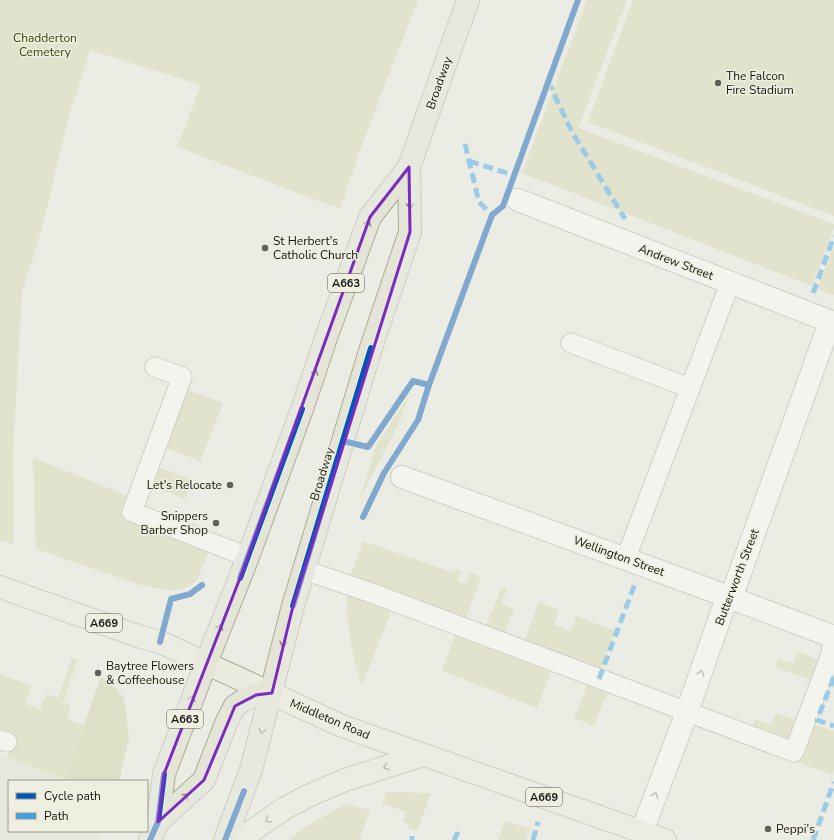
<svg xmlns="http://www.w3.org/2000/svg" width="834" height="840" font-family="'Nunito Sans',sans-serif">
<rect width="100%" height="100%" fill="#ebece4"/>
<path fill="#e1e2d3" d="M0 755 71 781H9V831H102L98 840H0Z"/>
<path fill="#d6d7b0" d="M0 0H418L364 139 340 209 177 147 201 85 90 50 69 116 41 232 22 293 13 450 14 544 0 541Z
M587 0H627L578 128 834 224V228L812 286 522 173Z
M633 0H834V216L588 122Z
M834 246V295L817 289Z
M188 390 223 403 200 461 166 448Z
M409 395 399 423 360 499 375 448Z
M33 458 128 496 123 513 210 548 197 580 187 588 169 591 137 584 36 549Z
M159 467 192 480 185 499 152 486Z
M363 541 454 573 456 569 461 571 458 581 466 584 470 573 481 577 465 620 350 577Z
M502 587 507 589 501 604 514 609 504 636 485 628Z
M347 594 392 609 362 686C352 656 346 626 347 594Z
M539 602 559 610 554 625 571 631 576 616 615 631 600 671 524 643Z
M456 633 551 670 537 708 442 671Z
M798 652 818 659 810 680 775 667 778 659 793 664Z
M72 658 78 660 63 702 71 705 67 719 84 725 65 779 7 757 14 737 0 731V674L32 686 26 704 40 709 46 694 58 698Z
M588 683 608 691 594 726 574 718Z
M776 713 795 720 787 742 751 728 755 719 771 725Z
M811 723 834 731V770L832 775 797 762Z
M386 792 431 793 417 831 408 828 409 824 403 822 406 812 382 803Z
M346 804 370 810 359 840H334L330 839 328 840H289L303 828Z
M505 821 530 829 526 840H498Z"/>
<path fill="#cfd0a6" d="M101 677 111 683 124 698 129 738 119 781H71L65 779Z"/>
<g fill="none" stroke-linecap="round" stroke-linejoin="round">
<g stroke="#acada7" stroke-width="21">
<path id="service" d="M571 343 690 388
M155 367 182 377 132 512 248 557
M626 558 730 283
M304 570 369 592 794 752 830 657 834 638
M0 740 7 742"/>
</g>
<g stroke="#acada7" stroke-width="24">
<path id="minor" d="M518 200 834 323
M402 477 705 588 834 637
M642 831 687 712 723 609 730 597 736 584 830 322"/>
</g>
<g stroke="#abab96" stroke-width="24">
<path id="primary" d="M0 587 141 637 160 642 342 726 665 840
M242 840 249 833 285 808 310 795 345 780 423 755"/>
</g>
<g stroke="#abab96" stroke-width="24">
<path id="trunk" d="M158 822 204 780 227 721 235 706 244 700 256 695 272 693
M150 840 158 822 164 774 206 663 248 557 302 409 327 335 370 217 409 167 468 0
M225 840 251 770 293 606 371 348 410 232 409 167"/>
</g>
<use href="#service" stroke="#fcfcfb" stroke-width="19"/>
<use href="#minor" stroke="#fcfcfb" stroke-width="22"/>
<use href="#primary" stroke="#ebebe0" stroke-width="22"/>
<use href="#trunk" stroke="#e5e5d7" stroke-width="22"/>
<path stroke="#3da2ea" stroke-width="5" stroke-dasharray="10 5" stroke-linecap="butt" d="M548 81 572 132 625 219
M465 144 479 202 492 215
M469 161 513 175
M813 293 834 236
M834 677 817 720 834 726
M599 679 636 581
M412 836V840
M454 840 458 832
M533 840 538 822
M813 840 834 782"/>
<g stroke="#eeefe1" stroke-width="8">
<path id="cycleway" d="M343 441 368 447 413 381 429 385
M363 517 384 473 418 420 429 385 492 215 503 206 578 0
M240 578 302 409
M293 606 371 348
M160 642 171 599 190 594 202 585
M150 840 158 822 164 774
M225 840 244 791"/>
</g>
<use href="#cycleway" stroke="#0057b8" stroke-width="6"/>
</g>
<defs><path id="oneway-chevron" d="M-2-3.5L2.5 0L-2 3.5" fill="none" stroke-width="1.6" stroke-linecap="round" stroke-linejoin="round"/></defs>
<g stroke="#88887e">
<use href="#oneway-chevron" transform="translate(410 206) rotate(90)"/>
<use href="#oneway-chevron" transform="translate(368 223) rotate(-70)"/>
<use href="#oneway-chevron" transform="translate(315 372) rotate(-71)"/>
<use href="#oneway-chevron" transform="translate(220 627) rotate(-68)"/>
<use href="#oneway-chevron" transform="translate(283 644) rotate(104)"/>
<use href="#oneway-chevron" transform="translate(192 698) rotate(-69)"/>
<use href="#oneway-chevron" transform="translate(262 731) rotate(105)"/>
<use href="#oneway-chevron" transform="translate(186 796) rotate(-42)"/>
</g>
<g stroke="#949492">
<use href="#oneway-chevron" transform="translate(701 673) rotate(-71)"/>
<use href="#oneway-chevron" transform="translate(655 795) rotate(-69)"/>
</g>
<g stroke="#8b8b83">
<use href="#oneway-chevron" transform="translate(386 767) rotate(161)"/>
<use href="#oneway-chevron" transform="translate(268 820) rotate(145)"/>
</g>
<path d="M0 0H834V840H0ZM409 167 410 232 293 606 272 693 256 695 235 706 204 780 158 822 164 774 240 578 370 217Z" fill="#ebece4" fill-opacity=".55" fill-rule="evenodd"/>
<path fill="none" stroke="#7b2cbf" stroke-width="3" stroke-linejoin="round" d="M409 167 410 232 293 606 272 693 256 695 235 706 204 780 158 822 164 774 240 578 370 217Z"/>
<g fill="#61615b" stroke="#eeefe1" stroke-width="1.5">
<circle cx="718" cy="83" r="4"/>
<circle cx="265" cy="248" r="4"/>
<circle cx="230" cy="485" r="4"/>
<circle cx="216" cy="523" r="4"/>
<circle cx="98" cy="673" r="4"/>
<circle cx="768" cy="829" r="4"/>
</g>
<g text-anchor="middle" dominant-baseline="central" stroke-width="3" stroke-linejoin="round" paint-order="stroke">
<g fill="#eeefe1" stroke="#57574f" stroke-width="1">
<rect x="328" y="274" width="36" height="18" rx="3"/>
<rect x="86" y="614" width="36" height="18" rx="3"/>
<rect x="167" y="710" width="36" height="18" rx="3"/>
<rect x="526" y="788" width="36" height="18" rx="3"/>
</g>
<g font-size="11" font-weight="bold" fill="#161611">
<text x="346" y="283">A663</text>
<text x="104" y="623">A669</text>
<text x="185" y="719">A663</text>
<text x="544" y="797">A669</text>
</g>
<g font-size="12" fill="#42420a" stroke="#eeefe1">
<text x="45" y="38">Chadderton<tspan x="45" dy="14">Cemetery</tspan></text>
</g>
<g font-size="12" fill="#161611" stroke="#eeefe1" text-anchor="start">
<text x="726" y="76">The Falcon<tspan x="726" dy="14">Fire Stadium</tspan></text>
<text x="273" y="241">St Herbert's<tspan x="273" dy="14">Catholic Church</tspan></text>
<text x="222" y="485" text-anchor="end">Let's Relocate</text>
<text x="208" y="516" text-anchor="end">Snippers<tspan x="208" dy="14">Barber Shop</tspan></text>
<text x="106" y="666">Baytree Flowers<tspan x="106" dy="14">&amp; Coffeehouse</tspan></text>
<text x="776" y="829">Peppi's</text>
</g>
<g font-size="12" fill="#161611" stroke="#eeefe1">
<text transform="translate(439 83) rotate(-71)">Broadway</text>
<text transform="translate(676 262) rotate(21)">Andrew Street</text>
<text transform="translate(322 474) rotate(-73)">Broadway</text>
<text transform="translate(619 556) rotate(20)">Wellington Street</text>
<text transform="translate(737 577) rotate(-69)">Butterworth Street</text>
<text transform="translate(330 719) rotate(23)">Middleton Road</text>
</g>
</g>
<rect x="8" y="780" width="140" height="52" fill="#eeefe1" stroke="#98988e"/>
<rect x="16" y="793" width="20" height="6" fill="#0057b8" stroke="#98988e"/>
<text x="44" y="800" font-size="12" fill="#161611">Cycle path</text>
<rect x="16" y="813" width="20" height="6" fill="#3da2ea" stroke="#98988e"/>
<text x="44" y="820" font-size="12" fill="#161611">Path</text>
</svg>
